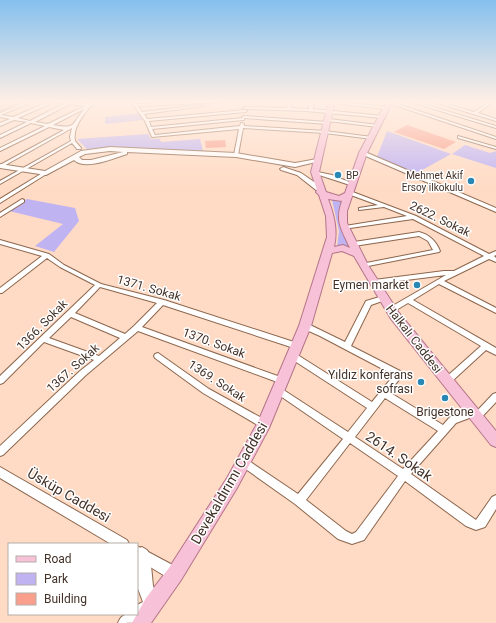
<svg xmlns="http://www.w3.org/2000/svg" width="496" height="623" font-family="Roboto,sans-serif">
<rect width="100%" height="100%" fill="#ffdbc5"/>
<path fill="#c0b3f2" d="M138 113 143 120 105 124V117Z
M387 131 451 154 415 174 377 157Z
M148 134 151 139H160L161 142 200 139 203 151 111 147 87 149 77 139Z
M465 145 490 153 496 151V168L452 154Z
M27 199 75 208 79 221 54 252 35 246 63 224 9 211Z
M332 200 342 201C335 219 342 231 351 247H337L339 231Z"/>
<path fill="#f99f8b" d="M407 125 456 142 444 149 394 132Z
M225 140 226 147 206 148 205 141Z"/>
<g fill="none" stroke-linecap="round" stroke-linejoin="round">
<g stroke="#8c664d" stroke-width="2">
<path id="minor" d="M15 101H20L0 110V108Z
M29 101H34L1 115 13 117 50 101H64L88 104 91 101H95C86 112 72 126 75 141L81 148V149H77L72 143 0 184V181L71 141 70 137 72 128 0 168V165L64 130 49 127 0 151V148L45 126 31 123 0 138V135L27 122 14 120 0 126V123L10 119 0 117V113ZM54 102 65 103 30 121 18 118ZM70 104 85 106 48 124 35 122ZM84 109C71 126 76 129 53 125Z
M130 101H134L136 104 228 101 226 102 138 106 142 112 202 105 204 106 144 114 147 119 245 110 247 111 245 112 149 121 151 127 243 118 242 117 244 116 328 122 330 123 328 124 244 118V120H243L152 129 155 135 240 126 241 123H242L244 124V126L325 131 372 137 374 138 372 139 325 133 243 128 238 155 236 156 234 155 239 129 152 137 145 121Z
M288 101H292L291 108 309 109V101H313V109L383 116 385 117 383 118 306 111 245 109 243 108 245 107 287 108Z
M331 101 386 107 388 108 386 109 332 103 330 102Z
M389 101 496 137V139L388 103V101Z
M408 101H414L496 126V128Z
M431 101H437L474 112 490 101H494L478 113 496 119V121Z
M329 119 378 125 380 126 378 127 328 121 327 120Z
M458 136 496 147V149L458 138Z
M361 152H365L496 208V212L361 154Z
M313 171 332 175 354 184 350 185 313 173Z
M44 172 48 173 0 203V199Z
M350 191 416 216 489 254 496 251V255L494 256 496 258V262L489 259 444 281 496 308V313L439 284 413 300 496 348V355L486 350 450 383 447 384 444 383 443 381 444 379 481 346 408 303 393 312H391L388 310 389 308 446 275 374 284 371 282 374 280 444 271H454L484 256 413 219 343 229V227L345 226 407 216 384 207 359 210V208L378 205 348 194V192Z
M22 199 24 200V202L0 217V213Z
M419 232C430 235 436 241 440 251L439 252 363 267 361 266 360 265 361 264 433 250 428 241 419 236 354 246 351 244 354 242Z
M0 240 49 254 64 265 101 284 164 300 300 344 301 346 300 348 297 349 163 305 142 327 286 379 287 381 286 383 283 384 280 383 138 331 86 375 3 455 0 456V446L80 371 94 360 44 342 3 383 0 384V376L95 285 60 267 47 258 2 293H0V288L42 256 0 244ZM100 287 157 303 134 326 125 334 75 313ZM71 317 120 338 99 356 49 338Z
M383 296H385L386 298 385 300 371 305 351 346 402 372 403 374 402 376 389 392 443 425 450 417 472 409 476 412 493 394 496 393V402L479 420 476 421 473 420 472 417 456 423 411 474 476 520 492 497 496 495V509L485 527 476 530 466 526 405 481 364 540 352 544 338 539 295 504 240 465 238 462 240 459 243 458 246 459 298 494 343 439 276 393 275 391 276 389 279 388 282 389 348 432 367 408 290 358 289 356 290 354H296L372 402 394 375 320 336 302 328 301 326 305 323 308 324 345 342 366 301ZM385 398 438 431 403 469 355 437ZM350 443 398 476 356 532 352 534 346 531 306 500Z
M158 353 209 389 267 421 268 424 267 427 264 428 261 427 203 393 155 358 154 356 155 354Z"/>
</g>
<g stroke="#8c664d" stroke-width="2">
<path id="tertiary" d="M0 467 127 540 129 544H111L0 478Z
M137 546 180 569 181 574 180 579 175 580 170 579 137 559Z"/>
</g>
<g stroke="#8c664d" stroke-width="2">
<path id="secondary" d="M110 147 236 153 295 163 317 159 320 161 295 167 236 157 127 152V154C114 158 85 171 74 160L46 175 0 168V164L45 171 81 151ZM110 151 123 152 91 160H82L79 157 85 154Z
M283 167 301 173 323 188 316 190 297 175 281 170 280 169Z
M142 547 147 550 150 555 153 586 160 604 158 610 153 612C147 623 131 623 118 623 122 613 127 614 137 614V605L143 602 137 586V549Z"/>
</g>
<g stroke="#b47488" stroke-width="2">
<path id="primary" d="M329 101H335L319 172 326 192 339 196 345 193 359 153 387 101H393L367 153 347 211V223L368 265 399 313 496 431V447L491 445 391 319 354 256 342 251 332 253 311 326 269 428 237 488 181 580 151 623H132L146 598 169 568 227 478 258 422 299 326 327 237 326 216 319 195 316 192 317 190 311 172ZM328 199 342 201C335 221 341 229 350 248L343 245 334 247C338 230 334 215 328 199Z"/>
</g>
<use href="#minor" fill="#fff" fill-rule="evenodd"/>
<use href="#tertiary" fill="#fff" fill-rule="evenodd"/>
<use href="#secondary" fill="#fff" fill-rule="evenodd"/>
<use href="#primary" fill="#f7c1d7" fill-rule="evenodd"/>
</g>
<linearGradient id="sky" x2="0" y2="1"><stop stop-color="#85c0ee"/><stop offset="0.54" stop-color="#ffefe5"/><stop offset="1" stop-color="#ffefe5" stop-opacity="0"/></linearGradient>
<rect width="496" height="188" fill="url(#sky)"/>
<g fill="#2987b3" stroke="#fff" stroke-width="1.5">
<circle cx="338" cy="175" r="4"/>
<circle cx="471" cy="181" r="4"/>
<circle cx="417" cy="285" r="4"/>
<circle cx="421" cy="382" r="4"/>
<circle cx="445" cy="398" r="4"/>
</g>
<g text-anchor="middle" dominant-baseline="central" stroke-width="3" stroke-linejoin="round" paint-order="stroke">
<g font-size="10" fill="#433127" stroke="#fff" text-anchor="start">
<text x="346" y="175">BP</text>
<text x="463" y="175" text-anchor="end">Mehmet Akif<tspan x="463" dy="12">Ersoy ilkokulu</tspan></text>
</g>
<g font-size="12" fill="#433127" stroke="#fff">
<text transform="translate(440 219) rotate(26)">2622. Sokak</text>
<text transform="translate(149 288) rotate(16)">1371. Sokak</text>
<text transform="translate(42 325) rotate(-45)">1366. Sokak</text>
<text transform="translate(414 339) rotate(52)">Halkalı Caddesi</text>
<text transform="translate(214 343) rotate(20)">1370. Sokak</text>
<text transform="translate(73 368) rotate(-42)">1367. Sokak</text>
<text transform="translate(217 381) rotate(33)">1369. Sokak</text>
</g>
<g font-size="12" fill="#433127" stroke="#fff" text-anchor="end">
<text x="409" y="285">Eymen market</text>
<text x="413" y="375">Yıldız konferans<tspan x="413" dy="14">sofrası</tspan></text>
<text x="445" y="412" text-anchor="middle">Brigestone</text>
</g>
<g font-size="14" fill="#433127" stroke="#fff">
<text transform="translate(399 456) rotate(34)">2614. Sokak</text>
<text transform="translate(229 483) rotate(-60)">Devekaldırımı Caddesi</text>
<text transform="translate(69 495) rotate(30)">Üsküp Caddesi</text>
</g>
</g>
<rect x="8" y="543" width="130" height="72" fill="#ffffff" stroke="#b4ada9"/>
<rect x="16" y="556" width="20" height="6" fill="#f7c1d7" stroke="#b4ada9"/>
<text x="44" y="563" font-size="12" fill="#433127">Road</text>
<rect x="16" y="573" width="20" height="12" fill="#c0b3f2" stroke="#b4ada9"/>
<text x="44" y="583" font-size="12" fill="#433127">Park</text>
<rect x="16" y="593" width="20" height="12" fill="#f99f8b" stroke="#b4ada9"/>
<text x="44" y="603" font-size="12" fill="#433127">Building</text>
</svg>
